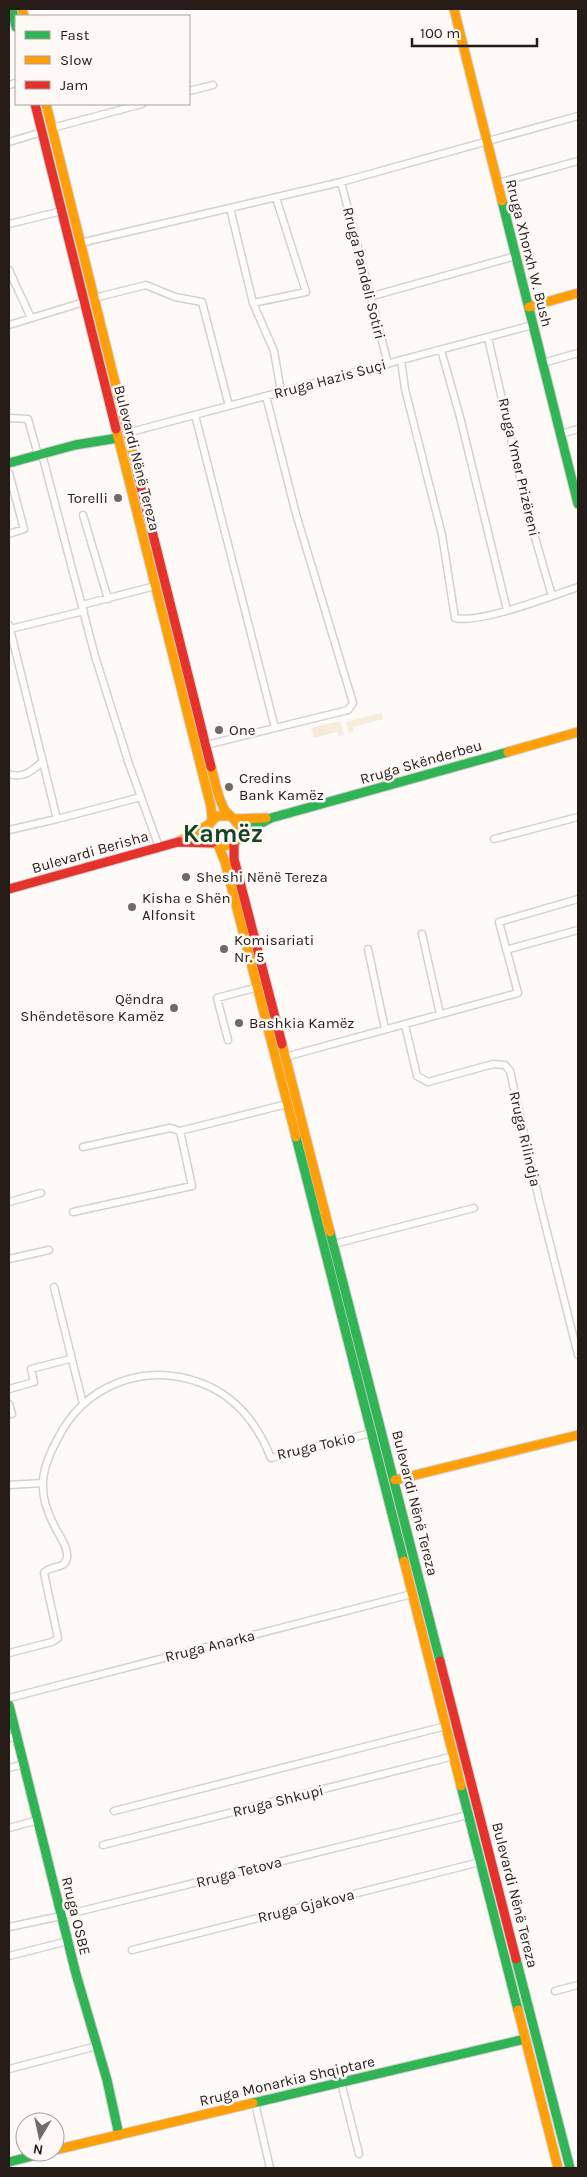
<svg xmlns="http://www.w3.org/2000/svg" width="587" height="2177" font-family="Karla,sans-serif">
<rect width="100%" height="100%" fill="#fdfaf8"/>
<path fill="#f5ecdb" d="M381 713 383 719 353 727V732L349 733 346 722Z
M340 721 344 735 339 736 337 732 314 738 311 728Z"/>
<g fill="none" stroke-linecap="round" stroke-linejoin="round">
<g stroke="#d7d1ce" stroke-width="9">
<path id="street" d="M9 85 16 83
M189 91 213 85
M52 128 142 104
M9 142 42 132
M341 182 388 364
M498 183 578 161
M230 208 253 303 274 351 281 392
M9 224 62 211
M80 243 341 182 578 116
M9 270 31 318
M369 297 516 256
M94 298 146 285 175 297 202 302 229 406
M253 303 306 292 276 198
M9 325 84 302
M488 338 529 517 552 596
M441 350 460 417 507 610
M401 360 405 389 442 535 455 618C480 624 551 596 578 587
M543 363 578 353
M195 415 275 728
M9 418 28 419 38 455
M127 433 533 325
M561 434 578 429
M42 454 95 656 129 764 159 847
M9 473 24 529 9 534
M83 515 108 599
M82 605 155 586
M9 625 57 819 9 830
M10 629 84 611
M206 745 348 710 353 703 296 514 266 396
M9 774C23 779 32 771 42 762
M57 819 141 797
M494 839 578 817
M422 934 440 1014
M368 949 385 1029
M506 950 578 930
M405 1025 417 1076 428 1082 493 1064 505 1065 510 1071 540 1204 578 1355
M228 1040 217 998 258 987
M285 1057 518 993 499 922 578 899
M83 1147 170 1128 180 1131 287 1104
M9 1202 41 1193
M73 1212 192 1186 180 1131
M334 1244 474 1208
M9 1259 49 1250
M54 1287 83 1404
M9 1389 34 1382 31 1369 70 1359
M9 1404 12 1414
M9 1485 43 1483
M9 1653 52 1642 58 1638 44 1573C49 1565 65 1570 67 1558 69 1547 57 1533 53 1523 47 1511 42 1497 43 1483 43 1468 50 1453 57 1440 84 1385 143 1362 201 1383 236 1396 258 1425 271 1458L371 1433
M9 1698 412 1594
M9 1738 17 1736
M9 1768 24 1764
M114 1811 446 1726
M9 1828 38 1820
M103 1845 454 1756
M9 1927 61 1916 468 1815
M132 1950 480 1862
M9 1956 68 1941
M555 1991 578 1985
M9 2069 97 2046
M341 2082 359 2154
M255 2103 270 2168"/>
</g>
<g stroke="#d7d1ce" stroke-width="11">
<path id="fast" d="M12 9 16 27
M502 201 578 504
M9 463 75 445 118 438
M239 838 248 830 271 818 508 752
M296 1137 404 1561
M330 1232 440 1661
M9 1705 76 1974 107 2080 119 2135
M461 1786 518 2010
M516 1959 570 2168
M253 2103 525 2039
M9 2162 48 2152"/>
</g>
<g stroke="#d7d1ce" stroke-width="11">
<path id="slow" d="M22 9 24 16
M454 9 502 201
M46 104 138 475
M529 307 578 293
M116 429 211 807 212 820
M508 752 578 732
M211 767C215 781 217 795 224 809 228 815 237 820 239 827 244 848 219 850 208 838V825L217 816H230
M234 819 266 818
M180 841 208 825
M219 847 225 862 296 1137
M282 1044 330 1232
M395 1480 578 1435
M404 1561 461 1786
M518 2010 558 2168
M55 2150 253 2103"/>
</g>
<g stroke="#d7d1ce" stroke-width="11">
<path id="jam" d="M35 104 116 429
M138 475 211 767
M234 844V859L282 1044
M9 889 178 842 212 843
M440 1661 516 1959"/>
</g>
<use href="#street" stroke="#fffefe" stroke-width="6"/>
<use href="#fast" stroke="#30b455" stroke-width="9"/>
<use href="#slow" stroke="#ff9f0a" stroke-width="9"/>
<use href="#jam" stroke="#e5322d" stroke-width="9"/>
</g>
<g fill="#716a66" stroke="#fef9f7" stroke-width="2">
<circle cx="118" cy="498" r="5"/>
<circle cx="219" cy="730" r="5"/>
<circle cx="229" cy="787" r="5"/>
<circle cx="186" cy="877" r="5"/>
<circle cx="132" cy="907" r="5"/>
<circle cx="224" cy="949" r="5"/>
<circle cx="174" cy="1008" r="5"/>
<circle cx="239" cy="1023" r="5"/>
</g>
<g text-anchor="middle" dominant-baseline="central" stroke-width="5" stroke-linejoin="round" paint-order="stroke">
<g font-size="15" fill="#251c18" stroke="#fef9f7">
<text transform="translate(529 253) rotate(76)">Rruga Xhorxh W. Bush</text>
<text transform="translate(364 273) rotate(76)">Rruga Pandeli Sotiri</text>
<text transform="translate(330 379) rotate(-15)">Rruga Hazis Suçi</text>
<text transform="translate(137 458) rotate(76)">Bulevardi Nënë Tereza</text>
<text transform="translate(519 467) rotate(77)">Rruga Ymer Prizëreni</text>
<text transform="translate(421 762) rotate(-16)">Rruga Skënderbeu</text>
<text transform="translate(90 852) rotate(-16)">Bulevardi Berisha</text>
<text transform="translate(525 1139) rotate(77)">Rruga Rilindja</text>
<text transform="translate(316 1446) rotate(-13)">Rruga Tokio</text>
<text transform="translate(415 1503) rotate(76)">Bulevardi Nënë Tereza</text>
<text transform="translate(210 1646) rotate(-14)">Rruga Anarka</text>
<text transform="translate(278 1801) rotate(-14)">Rruga Shkupi</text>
<text transform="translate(239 1872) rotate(-14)">Rruga Tetova</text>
<text transform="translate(515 1895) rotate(76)">Bulevardi Nënë Tereza</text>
<text transform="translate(306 1906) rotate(-14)">Rruga Gjakova</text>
<text transform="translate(76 1916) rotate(76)">Rruga OSBE</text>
<text transform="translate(287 2081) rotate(-13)">Rruga Monarkia Shqiptare</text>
</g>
<g font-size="15" fill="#251c18" stroke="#fef9f7" text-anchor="start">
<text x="108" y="498" text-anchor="end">Torelli</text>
<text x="229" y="730">One</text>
<text x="239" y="778">Credins<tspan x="239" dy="17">Bank Kamëz</tspan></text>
<text x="196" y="877">Sheshi Nënë Tereza</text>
<text x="142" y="898">Kisha e Shën<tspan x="142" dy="17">Alfonsit</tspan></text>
<text x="234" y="940">Komisariati<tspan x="234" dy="17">Nr. 5</tspan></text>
<text x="164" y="999" text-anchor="end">Qëndra<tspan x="164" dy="17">Shëndetësore Kamëz</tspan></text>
<text x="249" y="1023">Bashkia Kamëz</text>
</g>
<g font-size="25" font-weight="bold" fill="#144421" stroke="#fef9f7">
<text x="223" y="833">Kamëz</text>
</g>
</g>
<rect width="587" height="2177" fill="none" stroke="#251c18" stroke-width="20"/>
<rect x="15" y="15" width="175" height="90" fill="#fef9f7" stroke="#a7a19e"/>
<rect x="25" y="31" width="25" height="8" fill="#30b455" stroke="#a7a19e"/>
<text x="60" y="40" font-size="15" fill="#251c18">Fast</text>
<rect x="25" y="56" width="25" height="8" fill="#ff9f0a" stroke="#a7a19e"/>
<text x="60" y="65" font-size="15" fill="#251c18">Slow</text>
<rect x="25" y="81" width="25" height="8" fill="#e5322d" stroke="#a7a19e"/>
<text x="60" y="90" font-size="15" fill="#251c18">Jam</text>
<g transform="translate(40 2137) rotate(189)"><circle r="24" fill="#fef9f7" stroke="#a7a19e"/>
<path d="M0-4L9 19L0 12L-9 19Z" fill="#716a66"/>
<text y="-8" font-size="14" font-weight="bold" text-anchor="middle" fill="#251c18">N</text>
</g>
<path d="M412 38v8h125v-8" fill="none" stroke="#251c18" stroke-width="2.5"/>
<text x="420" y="38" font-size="15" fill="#251c18" stroke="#fef9f7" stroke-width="4" paint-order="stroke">100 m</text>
</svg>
